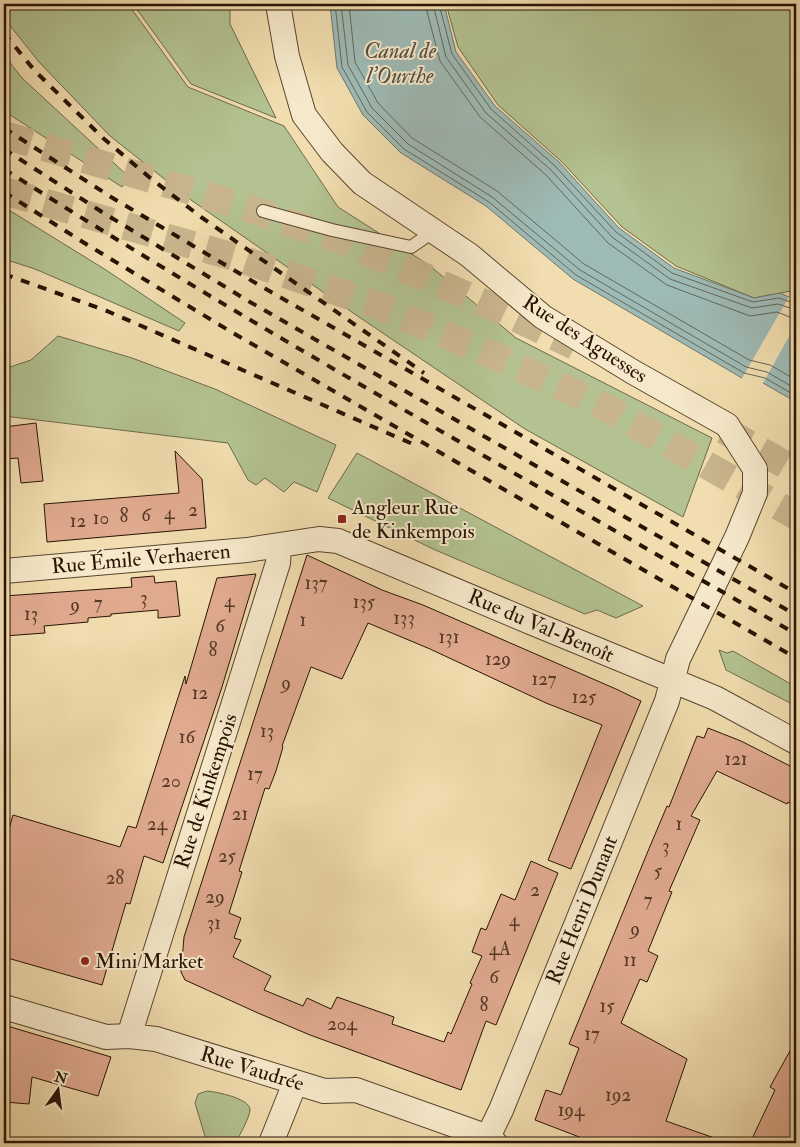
<svg xmlns="http://www.w3.org/2000/svg" width="800" height="1147" font-family="'IM FELL Double Pica',serif">
<rect width="100%" height="100%" fill="#f1ddaf"/>
<filter id="stains"><feTurbulence type="fractalNoise" baseFrequency=".004" numOctaves="4"/><feColorMatrix values="0 0 0 0 .2 0 0 0 0 .09 0 0 0 0 .02 0 0 0 .5 -.17"/></filter>
<radialGradient id="worn" r=".72"><stop offset=".6" stop-color="#630" stop-opacity="0"/><stop offset="1" stop-color="#630" stop-opacity=".3"/></radialGradient>
<path fill="#b3c290" stroke="#6e6a4a" d="M4 4H128L188 87 284 126 338 207 429 265 516 338 712 438 683 517 525 429 356 315 191 200 110 136 39 62 4 18Z
M133 4H230V24L276 118 191 84Z
M446 4H785L796 17V283L791 291 754 298 676 266 622 227 562 162 498 105 458 47Z
M4 55 22 78 129 177 122 187 4 111Z
M4 207 106 270 185 323 179 331 35 269 4 259Z
M58 336 132 358 215 389 336 445 317 492 294 482 284 492 265 478 256 485 248 480 228 443 4 416V369L31 360Z
M357 453 643 606 616 618 597 610 585 614 433 549 328 498Z
M719 650 727 653 733 651 796 687V706L726 670Z
M207 1091C217 1092 248 1098 250 1109 250 1118 239 1135 236 1143H207L195 1103 198 1094Z"/>
<path fill="#9ebab5" stroke="#6f776e" d="M330 4H444L456 52 495 106 559 162 619 228 674 268 754 298 780 293 796 300V402L763 383 742 378 573 279 486 206 401 153 363 115 337 68Z"/>
<path fill="#f1ddaf" d="M790 295 796 297V324L762 385 741 380Z"/>
<g fill="none" stroke-linecap="round" stroke-linejoin="round">
<path stroke="#63665c" stroke-width="1" d="M335 4 342 67 367 112 404 149 489 202 576 275 744 373 765 378 796 396
M341 4 348 65 372 108 408 144 492 197 580 270 746 367 767 372 796 389
M349 4 355 62 378 103 412 138 497 191 584 264 749 360 770 365 796 380
M425 4 440 61 480 117 546 175 608 243 667 285 750 316 777 312 790 317 796 318
M433 4 446 57 486 113 551 170 612 237 670 279 752 308 778 304 796 310
M439 4 452 54 491 109 555 166 616 232 672 273 753 302 779 298 796 304"/>
</g>
<path fill="#e0aa8f" stroke="#281303" d="M36 423 43 481 21 483 18 458 4 459V427Z
M175 451 202 479 206 528 47 542 44 504 179 493Z
M307 555 382 590 423 605 616 689 641 701 571 869 548 860 602 725 546 703 430 649 368 623 342 679 311 667 282 746 283 747 276 771 269 789 265 788 239 871 242 872 229 913 241 918 234 938 241 940 233 957 271 976 264 990 303 1006 307 998 331 1009 337 997 394 1017 392 1024 444 1042 448 1032 451 1034 472 984 470 983 482 956 472 952 481 928 486 930 501 894 515 900 531 861 558 873 496 1025 486 1021 461 1090 310 1035 258 1013 185 980 181 972 184 937Z
M256 574 222 687 163 863 144 856 130 904 126 903 102 985 4 957V846L13 815 120 847 128 826 136 828 185 676 186 684 217 578Z
M154 576 155 583 176 581 180 616 158 618V610L111 614V616L88 618V622L44 626 45 633 4 636V596L132 587 131 578Z
M708 728 741 741 796 769V807L788 802 787 804 717 771 691 816 700 820 669 891 672 892 648 951 658 956 647 982 640 979 621 1023 687 1059 666 1121 720 1140V1143H595L535 1120 546 1090 561 1095 579 1048 569 1044 648 851 667 806 669 807 697 736 704 738Z
M4 1025 111 1057 98 1096 32 1077 29 1104 4 1102Z
M796 1040V1143H750L775 1090 770 1087Z"/>
<g fill="none" stroke-linecap="round" stroke-linejoin="round">
<path stroke="#c9b58d" stroke-width="28" stroke-dasharray="28 14" stroke-linecap="butt" d="M4 135 248 208 343 241 493 307 575 346
M4 191 238 258 379 306 495 356 601 405 796 516
M724 430 796 471"/>
<g stroke="#5a462e" stroke-width="14">
<path id="service" d="M263 211 332 230 411 247 434 231"/>
</g>
<g stroke="#5a462e" stroke-width="26">
<path id="minor" d="M278 4 287 56 304 115 332 152 362 183 469 255 543 317 633 372 727 425 755 469V493L737 537 678 659 667 701 501 1110 488 1137
M4 571 247 550 319 539 338 541 535 624 715 698 796 742
M4 1007 106 1037 129 1036 156 1039 324 1091 356 1090 488 1137 495 1143
M129 1036 278 563 279 546
M271 1143 295 1083"/>
</g>
<use href="#service" stroke="#f6e9cb" stroke-width="12"/>
<use href="#minor" stroke="#f6e9cb" stroke-width="24"/>
<path stroke="#281303" stroke-width="4" stroke-dasharray="9 9" stroke-linecap="butt" d="M4 33 35 71 103 138 149 177 201 217 424 373
M4 128 111 197 259 285 796 593
M4 149 102 212 250 302 796 615
M4 169C262 333 531 482 796 634
M4 192 86 244 233 333 796 658
M4 274 107 311 415 445"/>
</g>
<g fill="#8f2418" stroke="#f6e9cb" stroke-width="2">
<rect x="337" y="514" width="10" height="10" rx="2.5"/>
<circle cx="85" cy="961" r="5"/>
</g>
<g text-anchor="middle" dominant-baseline="central" stroke-width="4" stroke-linejoin="round" paint-order="stroke">
<g font-size="19" fill="#563926">
<text x="193" y="510">2</text>
<text x="169" y="513">4</text>
<text x="146" y="515">6</text>
<text x="124" y="516">8</text>
<text x="101" y="518">10</text>
<text x="78" y="521">12</text>
<text x="316" y="583">137</text>
<text x="144" y="598">3</text>
<text x="229" y="601">4</text>
<text x="364" y="602">135</text>
<text x="98" y="603">7</text>
<text x="75" y="605">9</text>
<text x="31" y="614">13</text>
<text x="404" y="618">133</text>
<text x="303" y="620">1</text>
<text x="220" y="626">6</text>
<text x="449" y="637">131</text>
<text x="213" y="650">8</text>
<text x="498" y="659">129</text>
<text x="544" y="679">127</text>
<text x="286" y="683">9</text>
<text x="200" y="693">12</text>
<text x="584" y="697">125</text>
<text x="267" y="731">13</text>
<text x="187" y="737">16</text>
<text x="736" y="759">121</text>
<text x="255" y="774">17</text>
<text x="171" y="781">20</text>
<text x="240" y="814">21</text>
<text x="157" y="824">24</text>
<text x="679" y="824">1</text>
<text x="666" y="846">3</text>
<text x="227" y="856">25</text>
<text x="658" y="871">5</text>
<text x="115" y="878">28</text>
<text x="535" y="890">2</text>
<text x="215" y="897">29</text>
<text x="648" y="900">7</text>
<text x="514" y="920">4</text>
<text x="214" y="923">31</text>
<text x="635" y="929">9</text>
<text x="500" y="949">4A</text>
<text x="630" y="960">11</text>
<text x="494" y="977">6</text>
<text x="484" y="1005">8</text>
<text x="607" y="1006">15</text>
<text x="342" y="1024">204</text>
<text x="592" y="1034">17</text>
<text x="618" y="1095">192</text>
<text x="571" y="1110">194</text>
</g>
<g font-size="21" fill="#281303" stroke="#f6e9cb">
<text transform="translate(585 339) rotate(33)">Rue des Aguesses</text>
<text transform="translate(141 559) rotate(-5)">Rue Émile Verhaeren</text>
<text transform="translate(541 626) rotate(23)">Rue du Val-Benoît</text>
<text transform="translate(206 791) rotate(-72)">Rue de Kinkempois</text>
<text transform="translate(582 910) rotate(-68)">Rue Henri Dunant</text>
<text transform="translate(252 1069) rotate(17)">Rue Vaudrée</text>
</g>
<g font-size="21" fill="#281303" stroke="#f6e9cb" text-anchor="start">
<text x="352" y="507">Angleur Rue<tspan x="352" dy="24">de Kinkempois</tspan></text>
<text x="95" y="961">Mini Market</text>
</g>
<g font-size="22" font-style="italic" fill="#514d41" stroke="#f6e9cb">
<text x="400" y="51">Canal de<tspan x="400" dy="25">l'Ourthe</tspan></text>
</g>
</g>
<rect width="800" height="1147" fill="none" stroke="#f1ddaf" stroke-width="20"/>
<rect x="5" y="5" width="790" height="1137" fill="none" stroke="#281303" stroke-width="2.5"/>
<rect x="10" y="10" width="780" height="1127" fill="none" stroke="#281303"/>
<g transform="translate(58 1090) rotate(14)" stroke="#f6e9cb" stroke-width="4" paint-order="stroke">
<path d="M0-4L9 19L0 12L-9 19Z" fill="#281303"/>
<text y="-8" font-size="14" font-weight="bold" text-anchor="middle" fill="#281303">N</text>
</g>
<rect width="100%" height="100%" filter="url(#stains)"/>
<rect width="100%" height="100%" fill="url(#worn)"/>
</svg>
